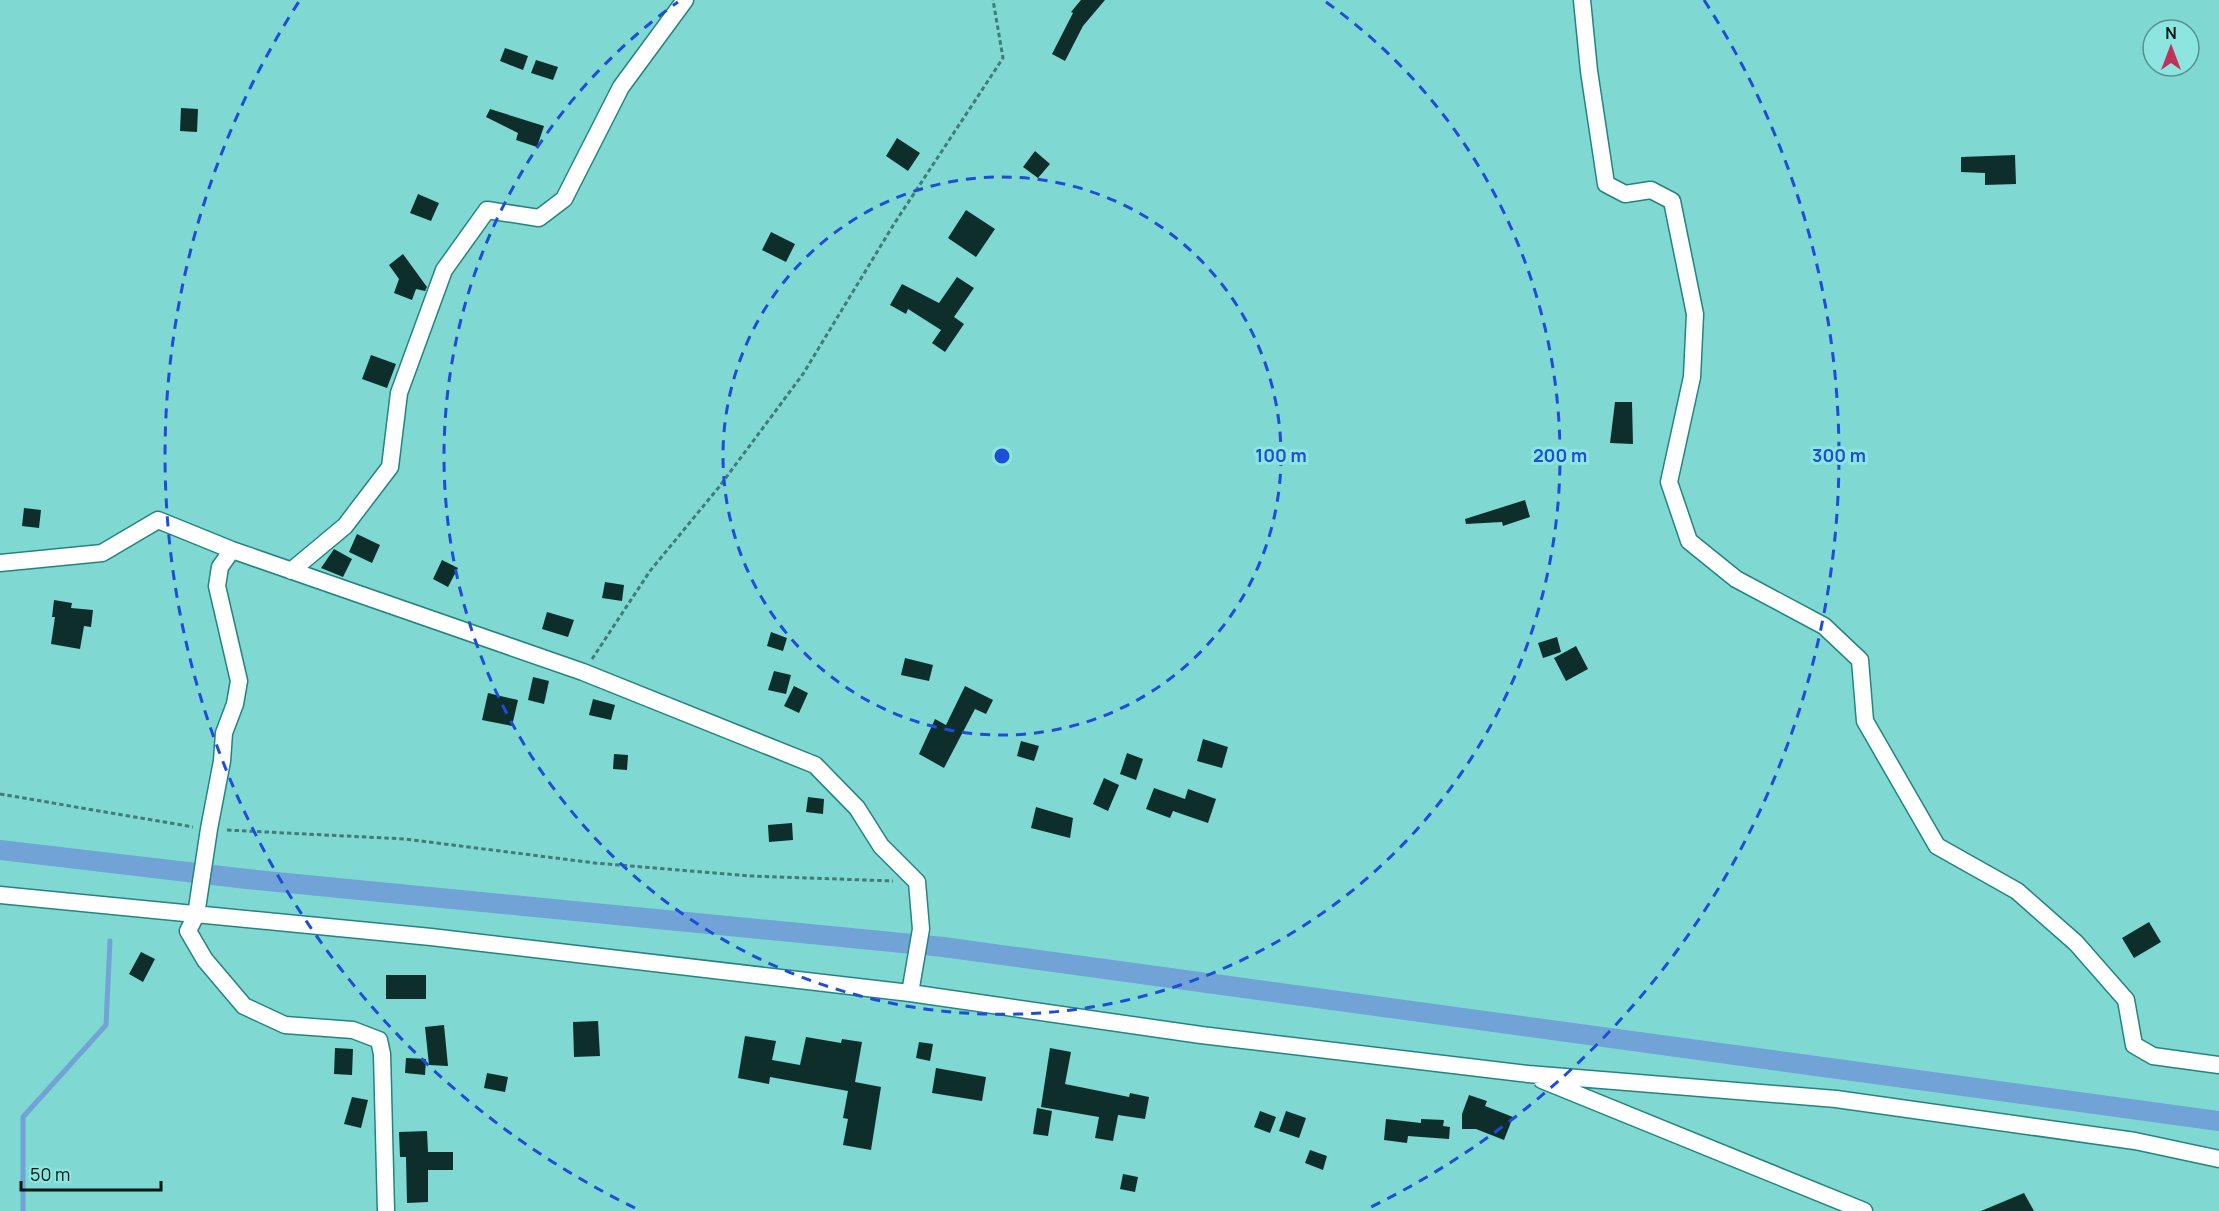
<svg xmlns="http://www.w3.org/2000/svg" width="2219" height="1211" font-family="Manrope,sans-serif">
<rect width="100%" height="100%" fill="#7fd8d2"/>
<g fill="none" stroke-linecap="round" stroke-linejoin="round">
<path stroke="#71a3d7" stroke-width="5" d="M23 1211V1117L106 1025 110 941"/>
<path stroke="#71a3d7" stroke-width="20" d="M0 850 247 879 943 947 2219 1121"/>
</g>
<path fill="#0e2e2c" d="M1081 0H1105L1083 26 1065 61 1052 54 1073 13 1071 12Z
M505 48 528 56 523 70 500 61Z
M536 60 558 67 553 80 531 73Z
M181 108 198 109 197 132 180 131Z
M490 109 544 126 537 147 516 140 518 133 486 117Z
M897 138 920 153 908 171 886 156Z
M1035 151 1050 164 1038 178 1023 167Z
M2015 155 2016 184 1985 185V173L1961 172V157Z
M418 194 439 203 431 221 410 213Z
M966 210 995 229 976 257 948 238Z
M771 232 795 244 786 262 762 250Z
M403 254 427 287 425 291 416 289 412 300 394 293 399 279 389 265Z
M957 277 974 288 954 317 964 324 945 352 932 343 941 330 908 309 906 314 890 305 902 284 939 303Z
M371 355 396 364 387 388 362 379Z
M1615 402H1632L1633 444 1610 443Z
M1525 500 1530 517 1503 526 1502 522 1466 524 1465 519Z
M24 508 41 510 39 528 22 526Z
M357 534 380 545 372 563 349 552Z
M334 549 352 559 343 577 321 568Z
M442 560 458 568 448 587 433 579Z
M605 582 624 585 622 601 602 598Z
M54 600 72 603 71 608 93 610 91 627 84 626 80 649 51 644 55 617H52Z
M547 612 574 620 568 637 542 629Z
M771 632 787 638 783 651 767 646Z
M1557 637 1561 652 1543 658 1538 643Z
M1576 646 1588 669 1566 681 1554 658Z
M905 658 933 665 929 681 901 675Z
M774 671 791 675 786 694 768 690Z
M533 677 549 681 544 704 528 700Z
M794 686 808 693 799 713 784 706Z
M965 686 993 700 986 714 975 709 944 768 919 754 935 719 946 725Z
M488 693 518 700 512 726 482 720Z
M593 699 615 705 611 720 589 715Z
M1203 739 1228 747 1222 768 1197 761Z
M1021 741 1039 746 1034 761 1017 756Z
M1127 753 1143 759 1136 780 1120 774Z
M614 754 628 755 627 770 613 769Z
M1104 778 1119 785 1108 811 1093 804Z
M1154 788 1185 799 1188 789 1216 799 1208 823 1173 811 1170 818 1146 809Z
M808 797 824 799 823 814 806 812Z
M1036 807 1073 818 1070 838 1031 828Z
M792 823 793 840 769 842 768 825Z
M2149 922 2161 942 2134 958 2122 938Z
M141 952 155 959 143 982 129 974Z
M386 975H426V999H386Z
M598 1021 600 1056 574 1057 573 1022Z
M444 1025 448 1066 429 1065 425 1027Z
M745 1036 776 1041 772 1060 800 1065 806 1037 841 1043 842 1039 862 1042 855 1082 881 1087 871 1150 843 1145 848 1119 843 1118 848 1091 770 1077 769 1084 738 1078Z
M919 1042 933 1044 930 1061 916 1058Z
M335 1048 353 1049 352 1075 334 1074Z
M1050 1048 1071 1052 1065 1084 1129 1097 1130 1093 1149 1097 1145 1119 1118 1115 1113 1141 1095 1138 1099 1117 1041 1107Z
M406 1058 426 1059 425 1075 405 1073Z
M936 1068 986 1077 982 1101 932 1093Z
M487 1073 508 1077 505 1092 484 1088Z
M1469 1095 1487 1101 1485 1106 1513 1117 1504 1140 1476 1129H1462V1114Z
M352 1097 368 1100 361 1128 344 1124Z
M1037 1108 1052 1111 1048 1136 1033 1134Z
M1260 1111 1276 1117 1270 1133 1254 1127Z
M1286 1111 1306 1118 1299 1138 1279 1131Z
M1386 1119 1421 1123V1119L1444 1120 1443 1126 1450 1127 1449 1139 1408 1136 1407 1143 1384 1140Z
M427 1131 428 1152H453V1170H428V1202L407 1203 406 1157H400L399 1132Z
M1310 1150 1327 1156 1323 1170 1305 1163Z
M1123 1174 1138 1177 1135 1192 1120 1189Z
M2024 1193 2034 1211H1981Z"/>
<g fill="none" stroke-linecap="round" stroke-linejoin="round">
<g stroke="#24847f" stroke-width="19">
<path id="street" d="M1582 0 1589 71 1606 184 1625 194 1651 190 1672 201 1695 314 1692 377 1669 482 1689 541 1736 579 1824 626 1860 660 1865 721 1937 846 2017 891 2076 943 2126 1000 2134 1045 2153 1056 2219 1065
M232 550 220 567 217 586 239 681 235 704 224 733 222 761 209 829 196 915 188 931 205 960 244 1006 285 1025 353 1030 379 1040 382 1054 386 1211
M0 563 102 553 158 520 232 550 583 672 815 765 857 808 881 846 917 882 921 929 910 993
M291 571 345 526 390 467 399 393 444 270 487 210 539 218 564 199 621 87 685 0
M0 895 431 937 910 993 1201 1035 1528 1074 1836 1099 2135 1141 2219 1159
M1542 1080 1864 1211"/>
</g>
<path stroke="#427b77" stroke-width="3" stroke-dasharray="4.5 3" stroke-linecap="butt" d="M592 659 650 571 719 487 803 374 894 224 1003 58 993 0
M0 794 193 827
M227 830 405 839 595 863 751 876 893 881"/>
<use href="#street" stroke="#fff" stroke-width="16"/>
</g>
<g fill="none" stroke="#1d4ed8" stroke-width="3" stroke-dasharray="10 8">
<circle cx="1002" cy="456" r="279"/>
<path d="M1326 2A558 558 0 1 1 678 2"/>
<path d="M635 1208A837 837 0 0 1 300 0M1704 0A837 837 0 0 1 1369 1208"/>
</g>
<circle cx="1002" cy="456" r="9" fill="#1d4ed8" stroke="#8ce5df" stroke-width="3"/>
<g font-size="18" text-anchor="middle" font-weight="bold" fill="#1d4ed8" stroke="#8ce5df" stroke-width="6" stroke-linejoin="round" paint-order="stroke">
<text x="1281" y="462">100 m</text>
<text x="1560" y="462">200 m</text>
<text x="1839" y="462">300 m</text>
</g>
<g transform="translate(2171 48)"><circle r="28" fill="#8ce5df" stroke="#54938e" stroke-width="1.5"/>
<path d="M0-4.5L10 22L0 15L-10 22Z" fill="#c13159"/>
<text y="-9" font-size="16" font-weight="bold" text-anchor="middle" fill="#001715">N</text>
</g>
<path d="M21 1181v9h140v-9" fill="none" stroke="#001715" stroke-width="3"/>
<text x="30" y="1181" font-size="18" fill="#001715" stroke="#8ce5df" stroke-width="4.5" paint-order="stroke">50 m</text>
</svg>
